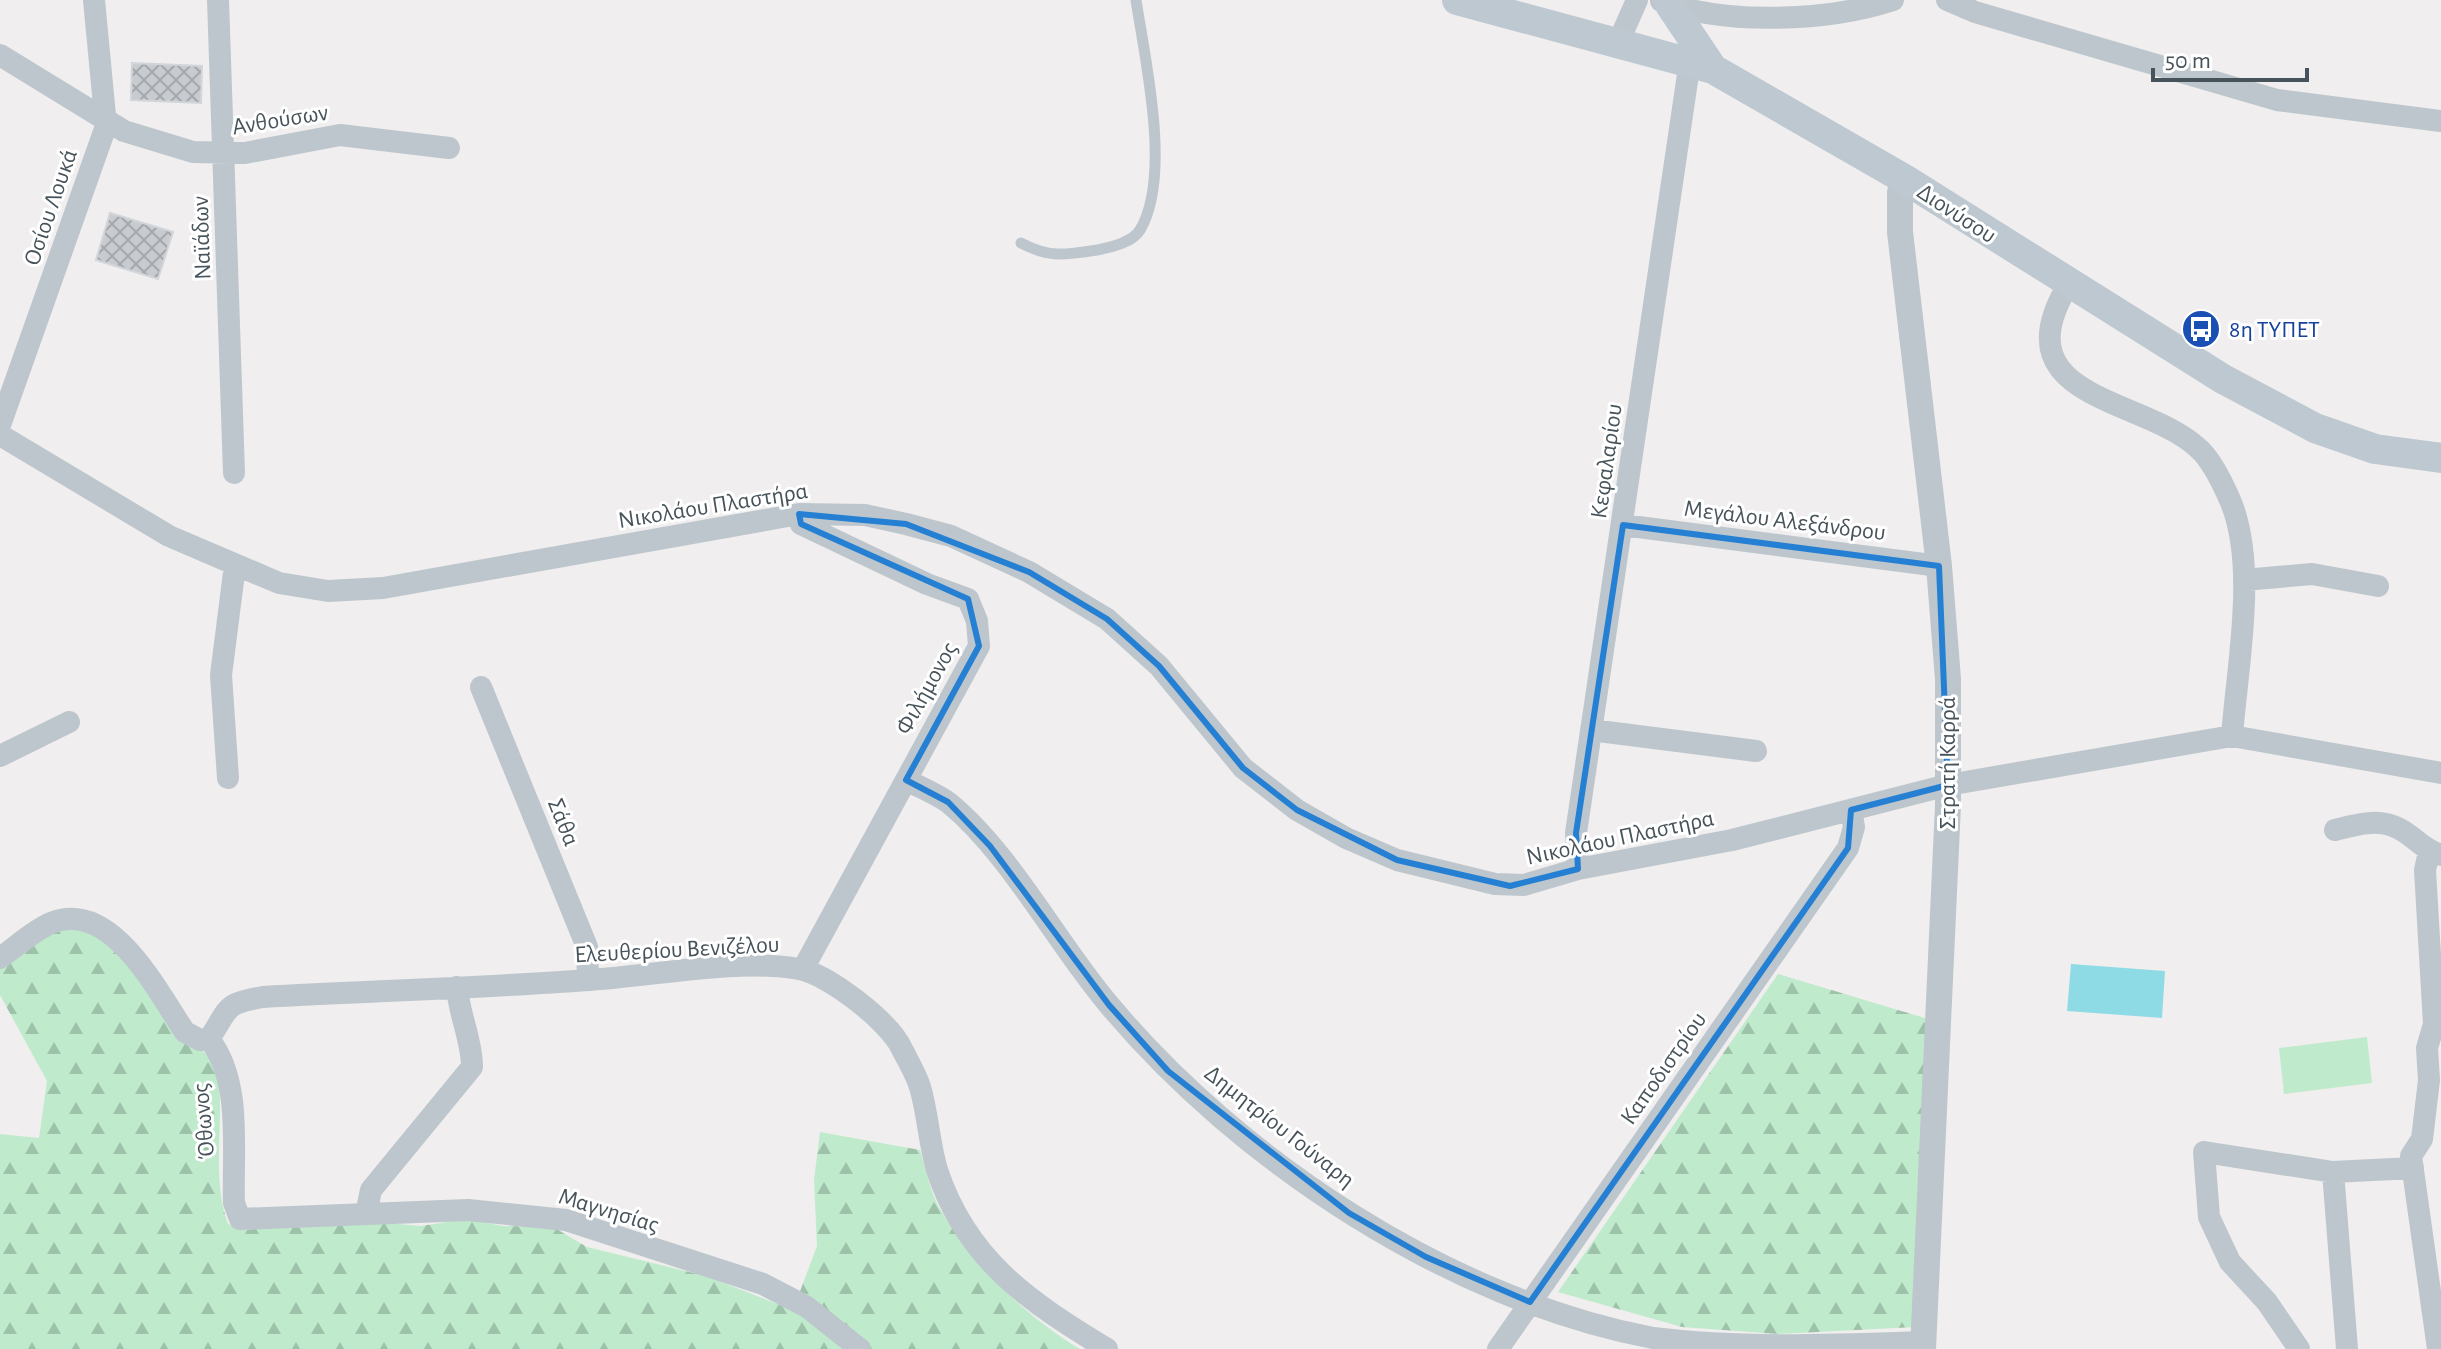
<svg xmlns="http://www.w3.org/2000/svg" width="2441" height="1349" viewBox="0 0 2441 1349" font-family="'Alegreya Sans',sans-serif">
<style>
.grass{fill:#bfebcc}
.forest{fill:url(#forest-firs)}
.water{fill:#8fdbe5}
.building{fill:url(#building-cross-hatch);stroke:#d2d5d9;stroke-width:2}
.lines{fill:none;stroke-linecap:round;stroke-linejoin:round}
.service{stroke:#bdc6cc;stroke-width:11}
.minor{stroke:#bdc6cc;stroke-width:22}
.tertiary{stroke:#bdc6cc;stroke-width:26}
.secondary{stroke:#bdc8d1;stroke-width:30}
.marked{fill:none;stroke:#2580d3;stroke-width:6;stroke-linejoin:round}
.labels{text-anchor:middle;stroke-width:6;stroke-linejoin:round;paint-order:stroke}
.street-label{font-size:24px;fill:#47535a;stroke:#fff}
.transit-label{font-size:24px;fill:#164399;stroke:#fff;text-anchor:start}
</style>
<defs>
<pattern id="forest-firs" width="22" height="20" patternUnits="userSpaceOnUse" patternTransform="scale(2)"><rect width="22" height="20" fill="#bfebcc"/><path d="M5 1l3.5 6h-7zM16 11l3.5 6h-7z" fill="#9dc1a9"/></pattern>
<pattern id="building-cross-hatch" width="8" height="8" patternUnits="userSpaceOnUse" patternTransform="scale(2)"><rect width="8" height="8" fill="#c8ccd0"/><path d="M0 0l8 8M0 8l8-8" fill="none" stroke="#a4a8ac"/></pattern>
</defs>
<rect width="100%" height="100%" fill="#f0eeee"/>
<path class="grass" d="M2367,1037L2372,1083L2284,1094L2279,1048Z"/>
<path class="forest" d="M72,927L102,936L217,1067C226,1118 210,1175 228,1224L244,1230L352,1220L421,1226L467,1219L503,1226L553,1227L587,1247L706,1276L793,1310L817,1246L814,1180L820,1132L920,1150C926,1169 930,1192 940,1209C973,1265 1024,1315 1080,1349H0V1134L39,1138L47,1081L0,995V962L38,938Z
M1778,974L1928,1019L1916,1327L1778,1334L1682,1327L1558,1292Z"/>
<path class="water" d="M2071,964L2165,971L2162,1018L2067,1011Z"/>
<path class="building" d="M132,63L202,66L201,103L131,100Z
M110,213L173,232L158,279L96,260Z"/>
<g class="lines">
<path class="service" d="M1021,243C1049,258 1065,255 1097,250C1110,247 1132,243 1140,230C1172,176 1145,60 1136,0"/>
<path class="minor" d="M218,0L234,473
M1947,0L1975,12L2277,100L2441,121
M1661,1C1726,26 1829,21 1893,0
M1618,43L1637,0
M0,55L124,131L193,152L245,153L340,135L449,148
M2068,285C1999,400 2143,397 2198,448C2211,459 2223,484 2230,500C2258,565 2237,667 2232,736
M0,425L106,126L94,0
M0,435L169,536L279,583L328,591L383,588L799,514L865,515L906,524L951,536L1029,572L1107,619L1159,666L1243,768L1297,810L1346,838L1397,860L1495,884L1524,885L1578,869L1732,840L1948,785L2232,736L2441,773
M799,514L801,524L927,584L968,599L977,621L979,646L803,969
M1623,525L1939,566
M2244,580L2312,574L2378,586
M481,687L587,947L588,980
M1591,730L1756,751
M0,756L69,722
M228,778L221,675L235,565
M906,780C920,787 937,794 949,803C1011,854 1057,944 1110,1006C1241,1162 1451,1300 1653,1338C1741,1349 1834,1345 1924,1342
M2335,830C2362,823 2385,816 2409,835C2420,843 2427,851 2441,855
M2429,852L2425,870L2434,1024L2427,1048L2429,1080L2422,1139L2411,1156L2438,1349
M1578,869L1576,833L1690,61
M0,958C16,947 34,930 51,923C112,898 158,993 185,1032L200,1040L209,1039
M209,1039C230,1008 222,1004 263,997C371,991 480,988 589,980C653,976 737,958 799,969C828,974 890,1022 902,1049C908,1061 916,1074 920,1087C928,1114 929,1143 937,1170C967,1261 1030,1302 1107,1349
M209,1039C243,1082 232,1152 234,1203L240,1219L468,1210L566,1220L763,1284L807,1307L860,1349
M2333,1172L2347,1349
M366,1214L371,1190L472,1067C472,1040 459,1015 457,987
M1498,1349L1848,848L1854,827L1851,810
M2299,1349L2267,1302L2230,1262L2209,1217L2204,1152L2333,1172L2413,1168"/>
<path class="tertiary" d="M1906,180L1900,192V232L1939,566L1948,679V805L1923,1349"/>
<path class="secondary" d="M1457,0L1713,69L1906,180L2223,379L2315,428L2375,449L2441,458
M1670,5L1713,69"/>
</g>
<path class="marked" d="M799,514L906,524L1029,572L1107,619L1159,666L1243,768L1297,810L1397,860L1510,886L1578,869L1576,833L1623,525L1939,566L1948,785L1851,810L1848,848L1530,1302L1426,1257L1349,1213L1168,1071L1109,1005L990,846L948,802L906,780L979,646L968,599L801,524Z"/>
<defs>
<g id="bus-disc" transform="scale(2)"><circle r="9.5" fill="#1a4fb4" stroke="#fff"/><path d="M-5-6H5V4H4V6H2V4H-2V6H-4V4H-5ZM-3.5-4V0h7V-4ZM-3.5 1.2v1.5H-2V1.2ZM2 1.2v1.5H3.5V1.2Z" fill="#fff"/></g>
</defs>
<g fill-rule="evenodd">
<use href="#bus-disc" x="2201" y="329"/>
</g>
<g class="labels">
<g class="street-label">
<text transform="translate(280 119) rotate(-9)" y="8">Ανθούσων</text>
<text transform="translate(50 207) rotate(-71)" y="8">Οσίου Λουκά</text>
<text transform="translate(1957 213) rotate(33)" y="8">Διονύσου</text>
<text transform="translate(201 238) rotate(-92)" y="8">Ναϊάδων</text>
<text transform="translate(1606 461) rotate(-82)" y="8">Κεφαλαρίου</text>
<text transform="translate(713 505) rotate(-9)" y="8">Νικολάου Πλαστήρα</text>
<text transform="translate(1785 520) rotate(7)" y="8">Μεγάλου Αλεξάνδρου</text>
<text transform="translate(926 688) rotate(-61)" y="8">Φιλήμονος</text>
<text transform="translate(1947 763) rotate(-90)" y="8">Στρατή Καρρά</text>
<text transform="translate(564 822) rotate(68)" y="8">Σάθα</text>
<text transform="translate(1620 837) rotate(-12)" y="8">Νικολάου Πλαστήρα</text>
<text transform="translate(677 949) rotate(-3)" y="8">Ελευθερίου Βενιζέλου</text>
<text transform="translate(1663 1068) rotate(-55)" y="8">Καποδιστρίου</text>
<text transform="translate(203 1121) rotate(-95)" y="8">Όθωνος</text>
<text transform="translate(1280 1126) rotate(38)" y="8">Δημητρίου Γούναρη</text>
<text transform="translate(609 1210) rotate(17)" y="8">Μαγνησίας</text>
</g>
<g class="transit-label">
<text x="2229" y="337">8η ΤΥΠΕΤ</text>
</g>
</g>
<path d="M2153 68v12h154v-12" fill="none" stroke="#47535a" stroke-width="4"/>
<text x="2165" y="68" font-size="24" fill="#47535a" stroke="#ffffff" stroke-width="6" paint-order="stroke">50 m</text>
</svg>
